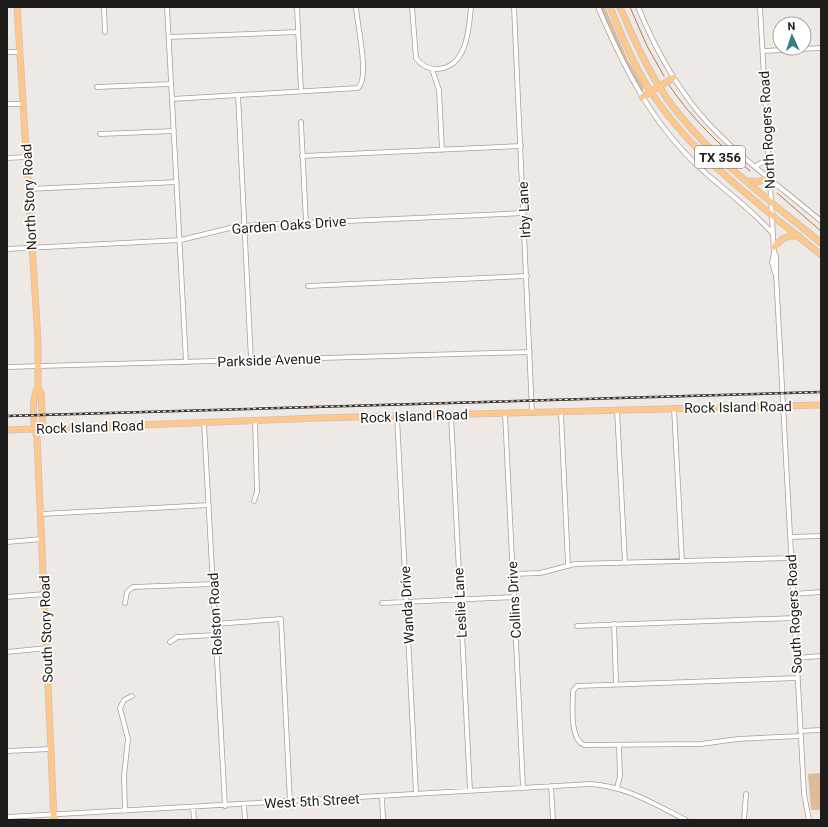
<svg xmlns="http://www.w3.org/2000/svg" width="828" height="827" viewBox="0 0 828 827" font-family="Roboto,sans-serif">
<style>
.green{fill:#debb9b}
.lines{fill:none;stroke-linecap:round;stroke-linejoin:round}
.stream{stroke:#b47e4c;stroke-width:1}
.minor-casing{stroke:#a6a09c;stroke-width:5.5}
.major-casing{stroke:#c5c4c4;stroke-width:7}
.minor{stroke:#fff;stroke-width:4}
.major{stroke:#ffc789;stroke-width:5.5}
.rail-casing{stroke:#373432;stroke-width:2.5}
.rail{stroke:#fff;stroke-width:1;stroke-dasharray:3;stroke-linecap:butt}
.labels{text-anchor:middle;stroke-width:3.5;stroke-linejoin:round;paint-order:stroke}
.shield{fill:#fff;stroke:#62615f;stroke-width:1}
.shield-label{font-size:13px;font-weight:bold;fill:#1f1d1b}
.street-label{font-size:14px;fill:#1f1d1b;stroke:#fff}
</style>
<rect width="100%" height="100%" fill="#eee9e4"/>
<path class="green" d="M600,7H605L628,60L644,88L642,92H640L616,45Z
M821,773V810H811L808,774Z"/>
<g class="lines">
<path class="stream" d="M630,7L647,46L664,76
M669,85C691,118 720,145 750,171
M777,193L821,231"/>
<g class="minor-casing">
<path id="minor" d="M104,7L105,32
M167,7L186,362
M297,7L301,91
M412,7L416,58C421,65 428,69 437,69C467,68 469,29 471,7
M514,7L532,413
M598,7C623,66 651,122 698,166C722,189 751,208 773,234
M638,7C654,46 673,82 700,114C734,154 781,187 821,221
M760,7L774,253L772,263L775,273
M169,37L298,32
M763,51L821,48
M7,52H20
M432,69L439,90L442,150
M97,87L171,84
M238,95L251,360
M172,99L358,88C370,78 357,24 356,7
M7,104H23
M301,122L306,223
M100,134L174,131
M302,156L521,146
M7,158L27,157
M756,166L769,158
M29,189L177,182
M7,249L181,240L238,226L524,213
M774,253L776,255V274L804,794L809,820
M308,286L527,276
M7,367L530,352
M674,408L682,561
M617,410L625,563
M561,412L568,565
M505,414L523,787
M451,415L470,790
M397,417L416,793
M204,423L225,806
M254,501L257,492L255,421
M41,514L209,505
M790,537L821,536
M7,542L42,539
M513,574L540,573L575,564L791,558
M793,594L821,592
M7,597L45,594
M125,603L127,592L133,587L213,584
M382,603L514,597
M215,624L281,619L290,802
M614,624L616,683
M577,626L794,618
M170,642L177,637L216,635
M7,652L47,648
M796,658L821,656
M797,678L577,686L573,691C573,705 569,738 584,745L701,744L738,739L801,736
M800,731L821,730
M7,751L51,749
M551,786L553,820
M617,788L620,776L619,745
M382,797L383,820
M244,805L245,820
M193,807L194,820
M125,811L124,776L128,739L120,708L124,700L132,696
M7,817L590,784C626,786 654,804 686,820
M744,820L746,794"/>
</g>
<g class="major-casing">
<path id="major" d="M17,7L38,340V387L41,393L43,428
M610,7C621,33 631,60 646,84C689,154 758,203 821,255
M620,7C633,37 646,67 664,94C704,153 767,198 821,243
M642,97L673,78
M749,181L758,182L769,177
M774,247C782,238 787,235 799,236
M38,387C31,400 33,423 37,438L54,820
M7,430L319,418L821,405"/>
</g>
<use href="#minor" class="minor"/>
<use href="#major" class="major"/>
<g class="rail-casing">
<path id="rail" d="M7,416L821,392"/>
</g>
<use href="#rail" class="rail"/>
</g>
<g class="labels">
<rect class="shield" x="695" y="146" width="50" height="22" rx="3"/>
<g class="shield-label">
<text x="720" y="162">TX 356</text>
</g>
<g class="street-label">
<text transform="translate(767 130) rotate(-93)" y="5">North Rogers Road</text>
<text transform="translate(29 197) rotate(-93)" y="5">North Story Road</text>
<text transform="translate(524 210) rotate(-93)" y="5">Irby Lane</text>
<text transform="translate(289 225) rotate(-4)" y="5">Garden Oaks Drive</text>
<text transform="translate(269 360) rotate(-2)" y="5">Parkside Avenue</text>
<text transform="translate(738 407) rotate(-1)" y="5">Rock Island Road</text>
<text transform="translate(414 416) rotate(-2)" y="5">Rock Island Road</text>
<text transform="translate(90 427) rotate(-2)" y="5">Rock Island Road</text>
<text transform="translate(514 600) rotate(-93)" y="5">Collins Drive</text>
<text transform="translate(460 603) rotate(-93)" y="5">Leslie Lane</text>
<text transform="translate(407 605) rotate(-93)" y="5">Wanda Drive</text>
<text transform="translate(215 614) rotate(-93)" y="5">Rolston Road</text>
<text transform="translate(794 614) rotate(-93)" y="5">South Rogers Road</text>
<text transform="translate(46 629) rotate(-92)" y="5">South Story Road</text>
<text transform="translate(312 801) rotate(-3)" y="5">West 5th Street</text>
</g>
</g>
<rect width="828" height="827" fill="none" stroke="#1f1d1b" stroke-width="16"/>
<g transform="translate(792 36) rotate(357)"><circle r="19" fill="#ffffff" stroke="#a5a5a4"/>
<path d="M0-3L7 15L0 10L-7 15Z" fill="#357c86"/>
<text y="-6" font-size="11" font-weight="bold" text-anchor="middle" fill="#1f1d1b">N</text>
</g>
</svg>
